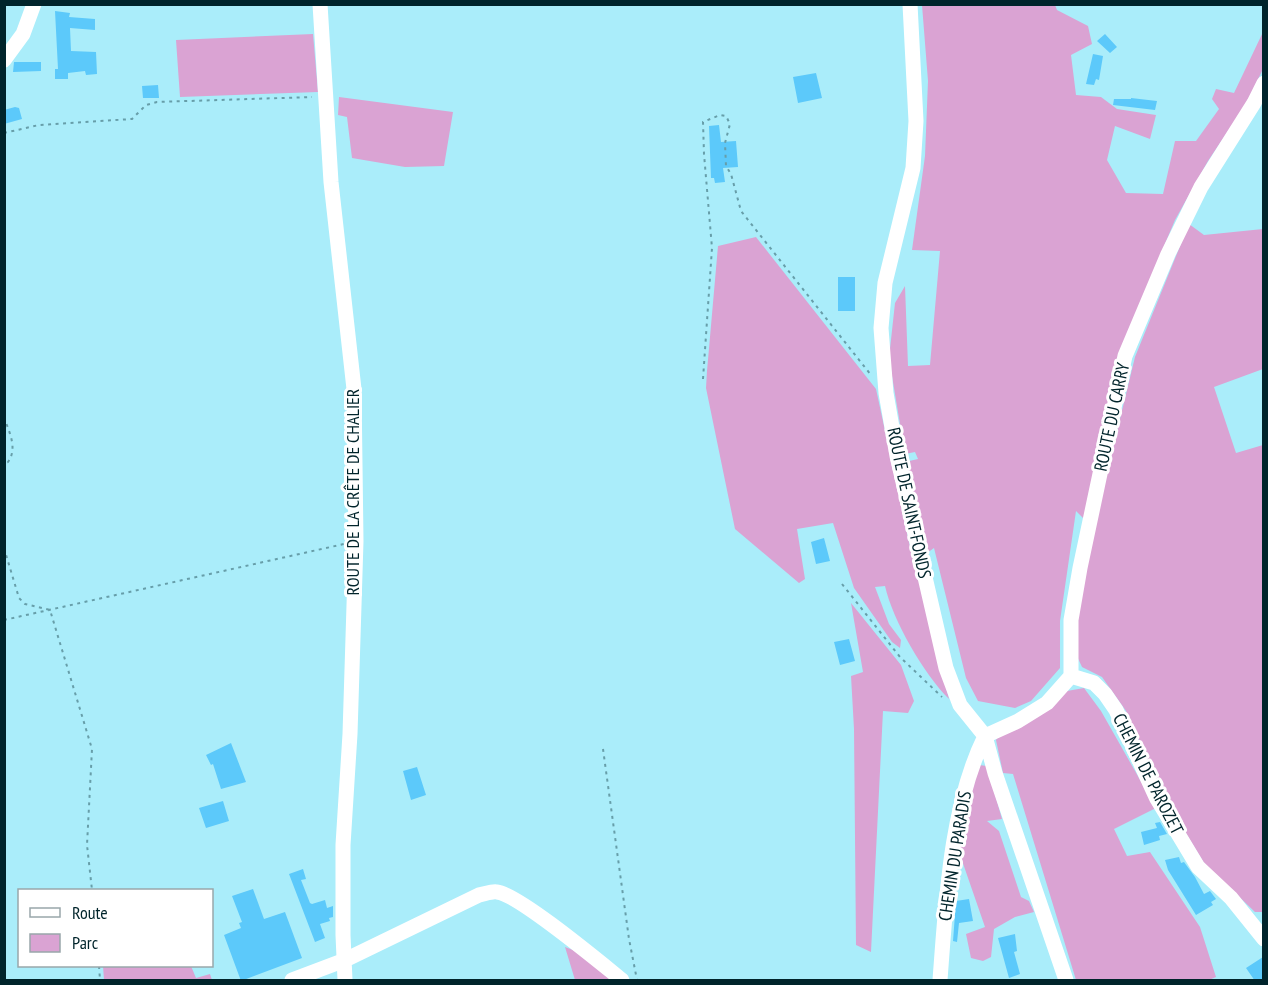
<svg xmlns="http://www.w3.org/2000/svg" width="1268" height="985" viewBox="0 0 1268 985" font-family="'PT Sans Narrow',sans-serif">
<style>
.green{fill:#daa3d3}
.building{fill:#5cc9fa}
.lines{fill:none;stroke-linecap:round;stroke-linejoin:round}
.path{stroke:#679ea9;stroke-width:2;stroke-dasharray:3 4.5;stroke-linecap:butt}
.minor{stroke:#fff;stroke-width:15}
.labels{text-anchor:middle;stroke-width:6;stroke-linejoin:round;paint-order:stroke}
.street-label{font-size:18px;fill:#00242b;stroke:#fff}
</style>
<rect width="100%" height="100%" fill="#aaedfa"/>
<path class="green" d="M922,5H1055L1057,10L1088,26L1092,44L1071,55L1076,95L1101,97L1117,109L1156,115L1150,139L1115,126L1107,160L1126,193L1163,194L1175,141H1196L1219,109L1212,99L1216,89L1234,93L1263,32V69L1246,104L1208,161L1175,220L1121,349L1084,519L1076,511L1060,621V668L1031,701L1015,708L978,701L966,678L934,548L927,553L905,462L918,459L915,452L905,454L889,358L895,303L905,286L908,366L930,365L940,251L912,250L925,156L928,81Z
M313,34L318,92L180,97L176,40Z
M339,97L453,112L444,166L405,167L352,158L347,117L338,115Z
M1189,224L1204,235L1263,229V369L1214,387L1236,453L1263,445V912H1255L1204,863L1164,797L1126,711L1102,677L1082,667L1075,652L1077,610L1108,468L1135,357Z
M756,237L876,389L909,542L949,699C924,674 893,621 885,586L875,587L889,624L901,640L900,648L892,642L854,588L833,523L797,529L805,579L799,583L735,529L706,388L707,371L718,246Z
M851,603L901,665L914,701L908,713L883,711L871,952L856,945L854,729L851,676L863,672Z
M1084,688L1101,711L1156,808L1114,829L1127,856L1150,852L1200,927L1216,977L1209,980H1076L1013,774L1003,773L996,740L1001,733L1067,691Z
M979,765L987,766L1002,819L987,821L999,831L1021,897L1029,901L1034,912L1015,917L994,929L991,957L983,961L971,958L966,934L985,927L958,849L972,771Z
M565,947L581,953L616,980H575Z
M103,966H191L196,978L210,974L212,980H104Z"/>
<path class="building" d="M55,11L70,13L69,17L95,19V30L70,28L71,51L96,52L97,74L86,75L85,71L68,73V79H55V69H58Z
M1105,34L1117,47L1110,53L1097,41Z
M1093,54L1103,56L1099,80L1096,79L1094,85L1086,84Z
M14,62H41V71L13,72Z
M816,73L822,98L798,103L793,77Z
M158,85L159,98H143L142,86Z
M1131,98L1157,101L1155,110L1113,105L1114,99H1131Z
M15,107L19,108L22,119L4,124V110Z
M719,125L721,142L736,141L738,167L723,168L725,182L715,183L714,178H711L709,126Z
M838,277H855V311H838Z
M824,538L830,561L816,564L811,542Z
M849,639L855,661L840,665L834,642Z
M231,743L246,782L221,789L213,764L211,765L206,755Z
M417,767L426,795L411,800L403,771Z
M223,801L229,821L206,828L199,808Z
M1160,822L1167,834L1159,836L1160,840L1144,845L1141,832L1157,828L1155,823Z
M1179,857L1181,863L1184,862L1195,877L1204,894L1210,891L1216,899L1211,902L1213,905L1196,915L1168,870L1165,860Z
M303,869L306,879L301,880L310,903L312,904L325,900L327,908L333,906V917L329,918L330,921L320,924L325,938L315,942L289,874Z
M253,889L264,919L285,912L302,958L241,981L224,935L241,928L239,923L242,922L232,896Z
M969,899L973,921L959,923L957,942L953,941L956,901Z
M1015,934L1017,951L1014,952L1020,974L1009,978L998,938Z
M1263,957V981H1255L1246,968Z"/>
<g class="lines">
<path class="path" d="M4,133L39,125L132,119L146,105L157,102L312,97
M703,379L712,248L704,154L703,122L720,115L726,116L730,124L725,143L726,166L731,174L741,211L871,375
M4,417C9,432 18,448 8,462L4,463
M4,548L19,598L25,604L50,610L92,749L87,845L92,890
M842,584L900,657L942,697
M4,620L344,544
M603,749L629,939L637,980
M99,966L100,980"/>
<path class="minor" d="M320,4L331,182L354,389L356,541L350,734L343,845V935L345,980
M910,4L916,121L913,168L885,283L881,328L886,393L897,456L946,668L960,705L985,736L995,773L1066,980
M4,60L23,34L34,4
M1071,676L1094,683L1105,694L1116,710L1157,799L1198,867L1231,898L1264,939
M292,980L345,960L479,895C485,894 492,891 497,892C518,894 602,964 622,980
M940,980C946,902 950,807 985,736L1018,721L1047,703L1071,676V620L1080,568L1125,356L1168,254L1201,187L1254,103L1264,83"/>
</g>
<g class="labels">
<g class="street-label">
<text transform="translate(1112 417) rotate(-78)" y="6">ROUTE DU CARRY</text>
<text transform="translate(353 492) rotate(-90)" y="6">ROUTE DE LA CRÊTE DE CHALIER</text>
<text transform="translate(909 503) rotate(78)" y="6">ROUTE DE SAINT-FONDS</text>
<text transform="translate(1148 774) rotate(63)" y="6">CHEMIN DE PAROZET</text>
<text transform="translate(955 856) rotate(-81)" y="6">CHEMIN DU PARADIS</text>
</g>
</g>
<rect width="1268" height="985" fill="none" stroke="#00242b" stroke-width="12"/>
<rect x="18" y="889" width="195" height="78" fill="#ffffff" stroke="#99a7aa" stroke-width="1.5"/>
<rect x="30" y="908" width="30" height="9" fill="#ffffff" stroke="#99a7aa" stroke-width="1.5"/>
<text x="72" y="919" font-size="18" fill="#00242b">Route</text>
<rect x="30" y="934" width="30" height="18" fill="#daa3d3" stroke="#99a7aa" stroke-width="1.5"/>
<text x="72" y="949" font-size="18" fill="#00242b">Parc</text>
</svg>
